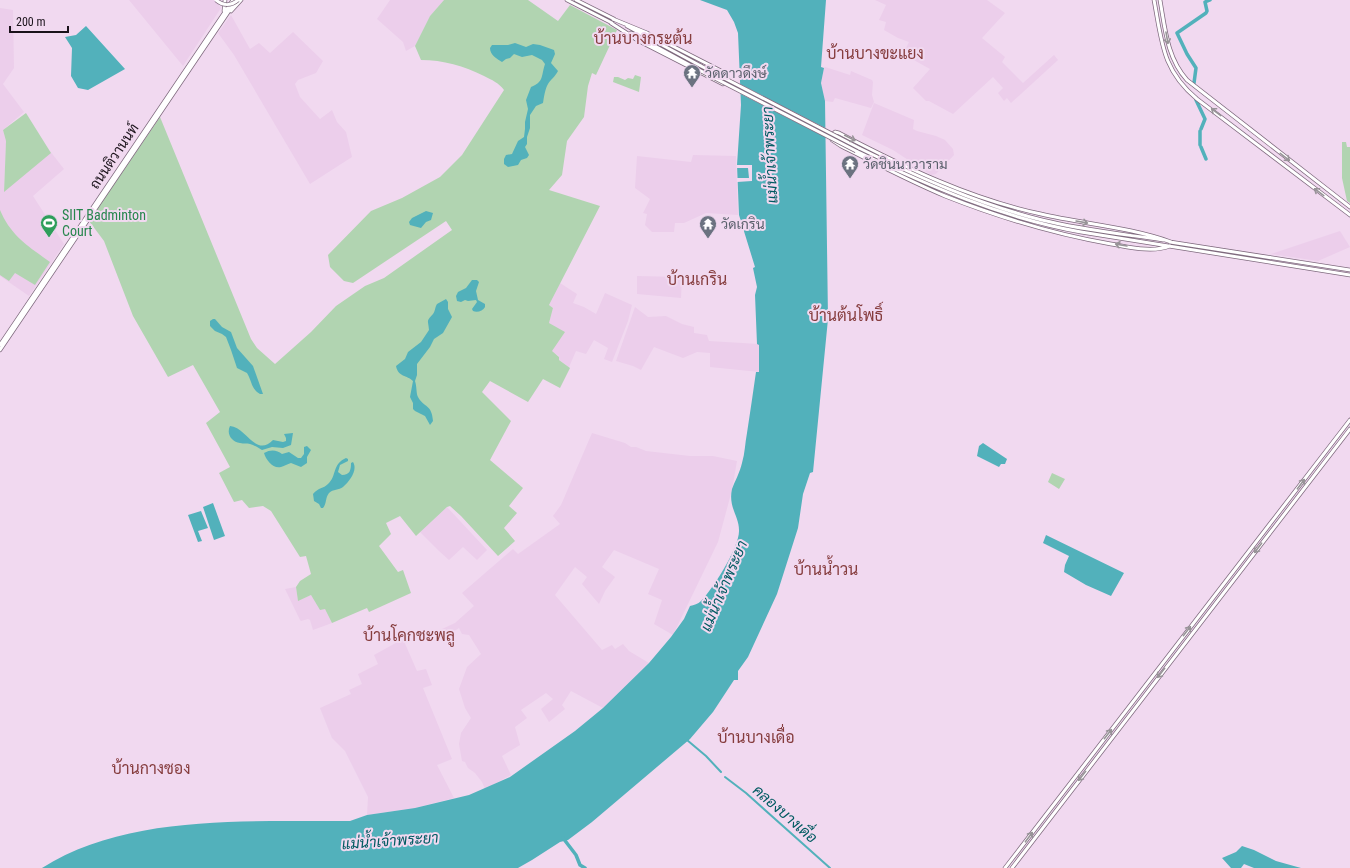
<svg xmlns="http://www.w3.org/2000/svg" width="1350" height="868" viewBox="0 0 1350 868" font-family="'Roboto Condensed',Sarabun,sans-serif">
<style>
.built{fill:#ecceeb}
.green{fill:#b1d4b1}
.water{fill:#52b1bb}
.pier{fill:#f1d9f0}
.lines{fill:none;stroke-linecap:round;stroke-linejoin:round}
.canal{stroke:#52b1bb;stroke-width:2}
.river{stroke:#52b1bb;stroke-width:3.5}
.major-casing{stroke:#7f6a7e;stroke-width:4.5}
.major{stroke:#fff;stroke-width:3}
.major-bridge-casing{stroke:#7f6a7e;stroke-width:4.5;stroke-linecap:butt}
.major-bridge{stroke:#fff;stroke-width:3}
.oneway{stroke:#989498}
.labels{text-anchor:middle;stroke-width:4;stroke-linejoin:round;paint-order:stroke}
.worship-label{font-size:14px;fill:#5b616d;stroke:#f1d9f0;text-anchor:start}
.street-label{font-size:14px;fill:#1a121a;stroke:#f1d9f0}
.leisure-label{font-size:14px;fill:#27864d;stroke:#f1d9f0;text-anchor:start}
.water-label{font-size:15px;font-style:italic;fill:#015a61;stroke:#f1d9f0}
.quarter-label{font-size:16px;fill:#863d3e;stroke:#f1d9f0}
</style>
<rect width="100%" height="100%" fill="#f1d9f0"/>
<path class="built" d="M129,0H215L221,8L183,66Z
M390,0H444L430,16L415,46L406,51L403,42L377,19Z
M875,0H987L1005,13L982,38L1005,57L1002,62L1023,83L1054,55L1058,60L1011,103L1007,98L1004,101L998,93L1003,88L993,77L953,114L929,101H926L913,88L930,69L910,58L905,50L909,42L898,38L884,30L886,22L879,20L886,5Z
M0,8L13,10L14,68L3,84L24,112L3,130L6,141L4,191L50,151L64,169L33,196L64,244L29,296L0,276Z
M231,15L250,49L259,43L270,53L293,32L323,61L316,73L298,80L295,84L300,97L320,119L332,110L337,122L346,132L352,157L310,184L234,55L218,33Z
M678,33L685,34L686,44H678Z
M825,67L850,75L851,71L872,80L873,82L872,95L874,102L871,108L835,98L833,102L825,101L821,83L824,68Z
M874,103L914,120L913,129L917,131L936,136L945,140L953,149L954,155L936,174L931,175L893,150L862,135Z
M693,155L736,156L738,215L706,213L684,223H675L674,232H652L645,225L647,214L643,213L650,199L635,188L637,156L691,162Z
M1340,231L1350,247L1318,261L1271,254Z
M637,276L682,277L681,298L637,294Z
M560,283L577,294L573,303L584,307L596,314L605,293L632,305L628,321L612,362L604,359L608,348L594,340L586,354L576,351L569,367L558,359L559,356L551,351L549,323L553,308L549,305Z
M635,307L648,317L666,316L682,324L694,327V333L707,335L709,341L759,344V372L710,367V353L697,352L683,358L654,347L641,370L633,366L616,361Z
M592,433L625,443L631,447H636L646,451L690,456H713L737,461L732,490L718,542L673,635L654,624L662,600L648,594L659,569L614,550L602,567L615,577L605,591L599,604L582,584L587,577L575,567L555,595L602,650L612,645L615,649L623,644L629,651L649,663L603,708L571,691L562,705L565,709L549,722L541,709L553,699L546,693L521,710L527,718L515,727L520,745L502,756L511,775L485,789L482,782L475,773L468,768L465,762L462,761L459,744L461,733L471,718L465,708L459,689L467,667L481,654L469,635L462,634L459,628L442,639L434,641L429,635L455,623L474,606L462,593L513,549L518,554L560,524L553,516L561,505Z
M447,507L487,550L477,560L463,547L449,560L439,551L420,532Z
M296,587L298,600L311,595L320,609H325L332,623L313,630L310,620L308,619L301,621L300,620L285,589Z
M403,639L417,671L426,669L432,685L423,688L452,759L437,765L454,798L415,808L367,815L368,797L345,751L332,738L320,708L351,694L349,690L362,684L358,674L378,664L374,655Z"/>
<path class="green" d="M444,0H528L558,21L570,5L617,30L596,75L592,73L588,86L584,117L567,141L562,175L549,190L600,206L549,305L553,308L549,323L565,332L552,351L559,357V360L570,368L560,388L543,379L528,402L490,381L482,392L511,421L490,460L523,488L509,506L517,513L504,528L515,541L498,556L461,516L450,506L447,507L416,536L400,516L386,523L391,534L379,546L398,572L403,570L411,593L369,612L367,608L332,623L325,609L320,610L311,595L298,601L296,587L300,581L311,574L306,556L300,557L271,511L263,506L249,508L242,500L234,502L219,473L230,467L206,423L220,412L193,365L168,377L133,316L104,241L89,221L160,117L251,339L257,348L275,364L311,332L336,306L365,286L384,278L452,230L446,221L353,283L344,281L330,267L328,255L371,211L402,198L440,177L462,155L504,90C499,83 492,80 484,76C464,66 443,60 421,60L415,46L430,16Z
M635,75L641,77L639,92L613,82L614,77H618L625,80L628,78L633,79Z
M26,113L51,153L4,192L6,141L3,130Z
M1342,142H1346L1347,147H1350V203L1347,201L1342,178Z
M0,210C11,236 28,246 50,262L35,285L15,273L9,281L0,275Z
M1052,473L1065,479L1059,489L1048,482Z"/>
<path class="water" d="M700,0H826L821,67L824,68L821,83L825,101L828,319L813,472L810,473L803,494L798,528L777,594L748,657L738,671V680H734L713,712L690,739L592,822L568,840L560,842L532,860L518,868H42C128,813 252,822 350,821L367,815L415,808L469,795L510,777L575,731L603,708L649,663L671,637L684,619L690,606C694,605 698,604 701,601C712,590 740,547 739,530C739,516 728,507 732,489C735,481 740,472 742,463C745,453 745,443 747,433C750,413 753,393 756,372H759V345L757,344L755,295L757,287L753,268L755,267L739,215L737,165L741,105L738,33L734,22L727,10Z
M86,26L125,69L88,90L78,88L71,76L72,48L65,37L76,35Z
M515,43L526,47L533,44L540,45L554,50L555,54L551,63L558,71C555,77 551,79 548,84C545,89 544,97 543,103L536,106L530,115V128L527,137V144L525,147L529,155L527,158L521,160L518,165L508,167L504,164V159L506,155L512,154L518,141L524,137L525,129V122L528,109L526,100L531,87C544,82 541,76 545,64L542,60L532,55L522,57L514,54L510,58L506,59L502,62C497,59 490,55 490,48L492,45H508Z
M426,211L433,213L431,220L426,222L421,228L410,225L409,222L412,218Z
M472,280H477L479,282L476,291L478,300L485,304V307C483,311 477,313 473,311L472,309L477,302L476,300L468,301L465,300L461,302L457,301L456,296L458,292L466,288Z
M446,299L448,302V309L452,317L443,333L434,339L430,347L417,364V375L415,381C417,387 416,393 418,397C424,408 432,404 433,421L430,425L425,416L415,411L413,409V403L410,397L413,381C407,375 398,377 396,366L405,359L408,352L421,342L429,330C428,319 426,322 433,314C435,312 435,307 437,304Z
M213,319H215L222,327L231,332L237,348L253,366L263,394H260C251,389 252,381 247,373L237,368L231,350L226,337L222,334L215,331L210,326V321Z
M230,426C246,427 256,458 273,440L283,442L286,441V438L284,434L293,433L291,445L283,448L272,447L262,450C259,448 254,445 250,444C247,443 244,444 240,443C232,442 226,434 230,426Z
M983,443L1007,459L1005,464H1001L999,467L977,456L979,446Z
M307,446L311,450L307,457V463L301,467L291,463C287,464 285,466 281,467C273,469 266,460 264,453C271,449 277,450 282,454L289,452L298,458H301L304,454V447Z
M346,458L348,459V461L340,465L338,472L342,475C350,475 351,470 351,463L353,462C358,470 350,481 343,487C339,490 333,489 329,493C325,498 327,503 323,508H321L319,504L314,501L313,494C319,487 323,489 328,484C337,476 332,464 346,458Z
M213,503L225,536L214,540L203,507Z
M201,511L208,528L198,531L202,541L198,542L188,515Z
M1046,535L1124,573L1111,596L1086,585L1064,572L1065,565L1069,556L1043,543Z
M1242,846L1254,850L1276,861L1301,868H1254L1244,864L1241,868H1231L1222,858L1236,852Z"/>
<path class="pier" d="M738,83L827,129V138L739,93Z
M737,165H752V181L737,182V178H749L748,168H737Z"/>
<g class="lines">
<path class="canal" d="M687,740L706,756L721,772
M725,777L746,793L830,868"/>
<path class="river" d="M1194,83L1196,68L1187,54L1177,33L1206,13L1207,11L1205,2L1210,0
M1196,100L1205,119L1201,129
M1200,131V145
M1201,147L1206,159
M563,838L576,855L580,865L585,868"/>
<g class="major-casing">
<path id="major" d="M567,0L612,23
M576,0L614,19
M1154,0C1162,42 1162,70 1197,99L1350,215
M1160,0C1165,28 1167,58 1187,80L1350,207
M224,11L225,0
M231,11L241,0
M611,23L639,41L721,83L723,84L727,80V74L647,33L613,19
M627,26L701,66
M631,33L699,70
M859,148C918,177 978,204 1042,220C1082,230 1123,234 1163,240
M856,151C929,186 1002,218 1081,232L1350,275
M1170,242L1350,270
M1170,246C1152,253 1129,247 1111,244C1054,234 998,217 945,196C909,181 875,163 841,146L832,140V135L835,132L839,133C904,167 970,199 1041,214C1084,224 1129,227 1171,242
M0,345L233,0
M0,350L235,2
M1005,868L1350,420
M1012,868L1350,429"/>
</g>
<use href="#major" class="major"/>
<g class="major-bridge-casing">
<path id="major-bridge" d="M216,0C223,6 231,6 238,0
M701,66L859,148
M699,70L856,151"/>
</g>
<use href="#major-bridge" class="major-bridge"/>
</g>
<defs><path id="oneway-shaft" d="M-6 0H5M1.5-3L5.5 0L1.5 3" fill="none" stroke-width="1.6" stroke-linecap="round" stroke-linejoin="round"/></defs>
<g class="oneway">
<use href="#oneway-shaft" transform="translate(1167 38) rotate(80)"/>
<use href="#oneway-shaft" transform="translate(1216 112) rotate(-143)"/>
<use href="#oneway-shaft" transform="translate(850 138) rotate(27)"/>
<use href="#oneway-shaft" transform="translate(1285 157) rotate(38)"/>
<use href="#oneway-shaft" transform="translate(1319 192) rotate(-143)"/>
<use href="#oneway-shaft" transform="translate(1082 222) rotate(10)"/>
<use href="#oneway-shaft" transform="translate(1121 245) rotate(-170)"/>
<use href="#oneway-shaft" transform="translate(1301 484) rotate(-53)"/>
<use href="#oneway-shaft" transform="translate(1258 548) rotate(127)"/>
<use href="#oneway-shaft" transform="translate(1187 631) rotate(-52)"/>
<use href="#oneway-shaft" transform="translate(1161 673) rotate(128)"/>
<use href="#oneway-shaft" transform="translate(1108 734) rotate(-52)"/>
<use href="#oneway-shaft" transform="translate(1082 776) rotate(128)"/>
<use href="#oneway-shaft" transform="translate(1029 837) rotate(-53)"/>
</g>
<defs>
<g id="temple-pin" transform="scale(0.9)"><path d="M0 17L-7.5 6A9.5 9.5 0 1 1 7.5 6Z" fill="#6b7280" stroke="#f1d9f0"/><path d="M0-6L5-2H3V0L6.5 2.5H4V6H1.5V3h-3V6H-4V2.5H-6.5L-3 0V-2H-5Z" fill="#fff"/></g>
<g id="stadium-pin" transform="scale(0.9)"><path d="M0 17L-7.5 6A9.5 9.5 0 1 1 7.5 6Z" fill="#2e9e5b" stroke="#f1d9f0"/><path d="M0-5a6.5 5 0 1 0 0 10a6.5 5 0 1 0 0-10ZM-3.5-1.8h7v3.6h-7Z" fill="#fff"/></g>
</defs>
<g fill-rule="evenodd">
<use href="#temple-pin" x="692" y="73"/>
<use href="#temple-pin" x="850" y="164"/>
<use href="#stadium-pin" x="49" y="223"/>
<use href="#temple-pin" x="708" y="224"/>
</g>
<g class="labels">
<g class="worship-label">
<text x="705" y="78">วัดดาวดึงษ์</text>
<text x="863" y="169">วัดชินนาวาราม</text>
<text x="721" y="229">วัดเกริน</text>
</g>
<g class="street-label">
<text transform="translate(114 156) rotate(-56)" y="5">ถนนติวานนท์</text>
</g>
<g class="leisure-label">
<text x="62" y="220">SIIT Badminton<tspan x="62" dy="16">Court</tspan></text>
</g>
<g class="water-label">
<text transform="translate(770 155) rotate(-93)" y="5">แม่น้ำเจ้าพระยา</text>
<text transform="translate(724 586) rotate(-67)" y="5">แม่น้ำเจ้าพระยา</text>
<text transform="translate(785 814) rotate(41)" y="5">คลองบางเดื่อ</text>
<text transform="translate(390 841) rotate(-4)" y="5">แม่น้ำเจ้าพระยา</text>
</g>
<g class="quarter-label">
<text x="643" y="44">บ้านบางกระต้น</text>
<text x="875" y="59">บ้านบางขะแยง</text>
<text x="697" y="285">บ้านเกริน</text>
<text x="846" y="321">บ้านต้นโพธิ์</text>
<text x="826" y="575">บ้านน้ำวน</text>
<text x="409" y="641">บ้านโคกชะพลู</text>
<text x="756" y="743">บ้านบางเดื่อ</text>
<text x="151" y="774">บ้านกางซอง</text>
</g>
</g>
<path d="M10 26v6h58v-6" fill="none" stroke="#1a121a" stroke-width="2"/>
<text x="16" y="26" font-size="12" fill="#1a121a" stroke="#f1d9f0" stroke-width="3" paint-order="stroke">200 m</text>
</svg>
